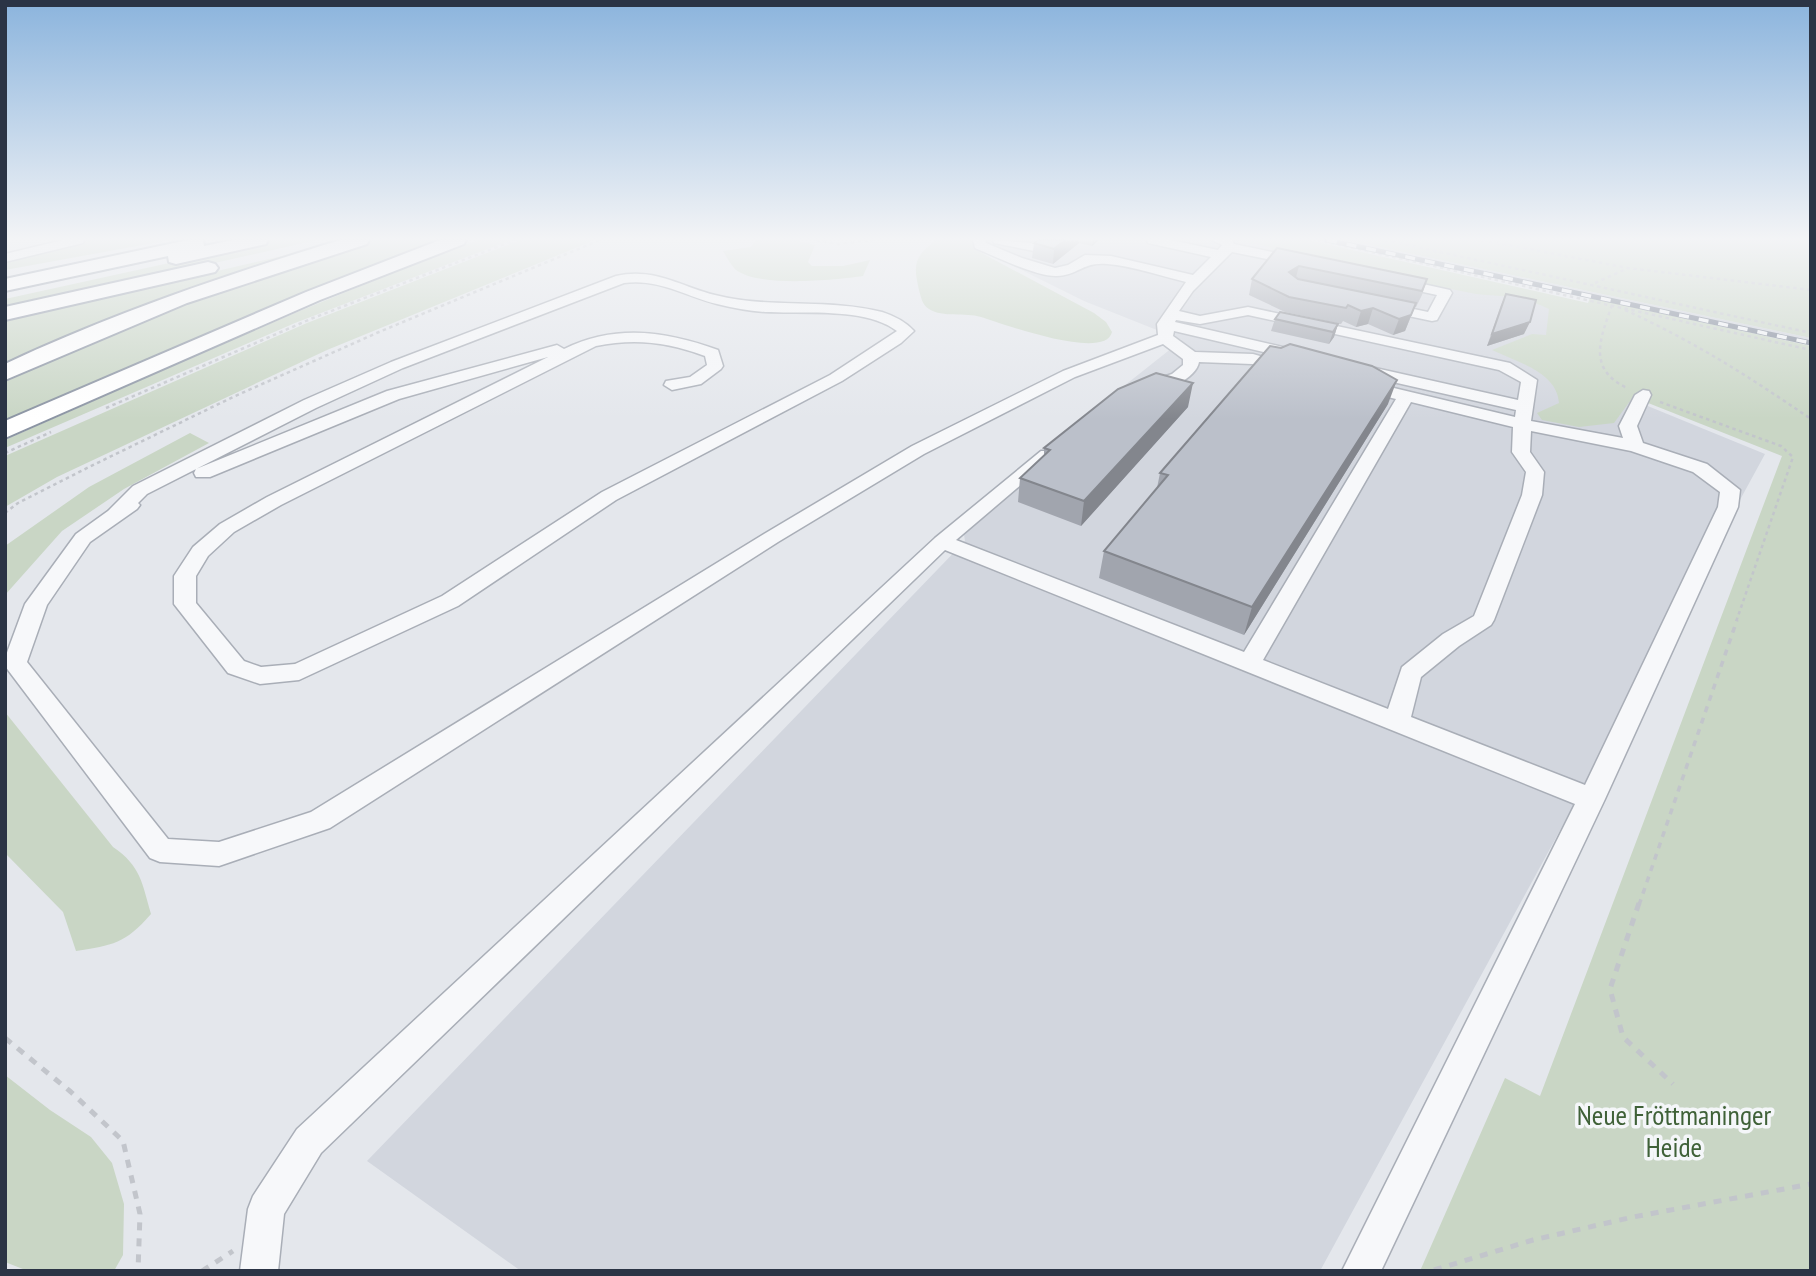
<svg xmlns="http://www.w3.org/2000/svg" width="1816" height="1276" viewBox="0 0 1816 1276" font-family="'PT Sans Narrow',sans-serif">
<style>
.built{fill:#d2d6de}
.green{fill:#c9d6c5}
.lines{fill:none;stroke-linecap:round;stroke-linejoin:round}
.minor-casing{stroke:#a9aeb7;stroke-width:3}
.highway-casing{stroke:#8b94a3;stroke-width:4}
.path-far2{stroke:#c2c5cb;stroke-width:2.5;stroke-dasharray:3.5 3.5;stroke-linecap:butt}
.path-far1{stroke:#c2c5cb;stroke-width:3.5;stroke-dasharray:6 6;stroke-linecap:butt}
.path{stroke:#c2c5cb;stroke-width:5;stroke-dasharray:8 8;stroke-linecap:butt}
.minor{fill:#f7f8fa;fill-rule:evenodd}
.highway{fill:#fff;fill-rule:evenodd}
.rail-casing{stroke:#7d8696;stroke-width:5}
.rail{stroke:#f4f6f9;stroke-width:3.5;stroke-dasharray:10;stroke-linecap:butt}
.wall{fill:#a1a5ae}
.shaded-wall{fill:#83868d}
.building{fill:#bbc0ca;stroke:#83868d;stroke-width:2}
.labels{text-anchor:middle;stroke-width:7;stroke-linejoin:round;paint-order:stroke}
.near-park-label{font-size:28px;fill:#3f6138;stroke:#f4f6f9}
</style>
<rect width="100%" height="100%" fill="#e4e7ec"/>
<path class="built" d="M986,240H1235L1269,247L1277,254L1588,308L1594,384L1765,454L1320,1271H521L367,1161L965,541L961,515L1182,340L1084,301L989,254Z
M1323,240H1346L1811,338V344Z"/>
<path class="green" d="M84,240H170L5,270V260Z
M274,240H317L5,310V299Z
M351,240L348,241L5,370V320Z
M373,240H451L388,263L5,425V379C123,322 247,277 373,240Z
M478,240H511L295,323L5,448V440C162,371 317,300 478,240Z
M520,240H595L327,350L57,477L5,507V456L307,323Z
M756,240H795L815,245L808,262L812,266H843L870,260L863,276C836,280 756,288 735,269C730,264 726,256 723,251L751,247Z
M936,240H974L976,250L1094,313L1106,322L1112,332C1105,362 1001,323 981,317C965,312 943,318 929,309C922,305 921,297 919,290C913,264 914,257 936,240Z
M1235,240H1308L1588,303L1590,298L1811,346V1271H1420L1505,1078L1540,1096L1782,456L1633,397L1614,423L1579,427L1542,420L1537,413L1559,403C1557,372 1517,362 1492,350L1532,334L1546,335L1549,309C1520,295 1507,297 1476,294L1288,257L1277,254L1269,247Z
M1346,240H1811V338Z
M190,433L209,443L124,489L62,531L5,595V546L89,487Z
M5,712L113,847C141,866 142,883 151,914C125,944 113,945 76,951L63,912L5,853Z
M5,1075L50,1110L91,1137L112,1163L124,1204L123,1255L114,1271H28L5,1262Z"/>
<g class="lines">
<g class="minor-casing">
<path id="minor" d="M63,240H84L83,243L5,262V254Z
M973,240H985L986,243L1022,258L1055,268L1068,265L1085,255L1111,256L1193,275L1211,257L1148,243L1147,240H1171L1218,250L1222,245L1212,240H1232L1234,244L1306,259L1308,262L1301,266L1232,252L1193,291L1179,311L1200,316L1248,307L1510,363L1537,380L1531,421L1623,438L1619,426L1635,395L1643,390L1649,391L1651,395L1637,426L1643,443L1707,464L1740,490L1738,507L1605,799L1381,1271H1342L1575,804L945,550L321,1153L284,1214L278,1271H240L248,1209L253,1196L297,1129L935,538L1041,451H1053L1056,455L956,540L1244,652L1396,399L1367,392L1365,388L1367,384L1373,383L1515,417L1516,410L1362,375L1354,370L1362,365L1518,400L1521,382L1499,370L1248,315L1200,324L1176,320L1175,322L1304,352L1306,355L1298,360L1174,331L1173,336L1195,352L1253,354L1281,362L1283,365L1275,370L1252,364L1199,362C1196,380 1158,396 1141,392L1139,388L1141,384L1172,374L1183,365V359L1163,344L1075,377L924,454L778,542L330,828L219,866L160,862L150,858L5,666V658L25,604L76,534L108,511L133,486L304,400L391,362L616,276C653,267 680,286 715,295C770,309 827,298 882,312C894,316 905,321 914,331L901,343L842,381L616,500L458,606L299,680L260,684L228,673L174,604V576L193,547L220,524L267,497L548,357L399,399L210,477H196L194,473L196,469L387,391L557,345L564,349C616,324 665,331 718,350L723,366L721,369L701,384L672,390L664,385L666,381L690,377L707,365L705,356C667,342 635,338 596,346L281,505L234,532L208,556L196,576V603L244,661L261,667L295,664L442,596L602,492L830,375L897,331C866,307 804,314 765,312C749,311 733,308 717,304C685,296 658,278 624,283L403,368L316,408L147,494L138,503L140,505L137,509L90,542L47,605L27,662L168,839L219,842L311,812L764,534L912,446L1063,371L1158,335L1157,324L1186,282C1161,276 1133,266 1107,264C1082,262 1079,275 1057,276C1037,277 994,256 975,248ZM1411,402L1513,427L1512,452L1526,472L1522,495L1474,616L1443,634L1402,667L1388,709L1263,660ZM1531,431L1631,451L1693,472L1720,492L1718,507L1585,785L1411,717L1421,677L1459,646L1491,625L1494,620L1542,495L1544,472L1530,452Z
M993,240L1032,243L1035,240H1049L1034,251L994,243Z
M1396,278L1450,290L1452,293L1437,320L1432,321L1380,310L1378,307L1380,304L1385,303L1428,312L1437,295L1391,285L1389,282Z"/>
</g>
<g class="highway-casing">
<path id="highway" d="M188,240H203L204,246L233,240H268L266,244L176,264L169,262L168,256L5,291V279Z
M340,240H369L367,244L187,303L5,380V364C114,313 226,275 340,240Z
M440,240H466L464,244L320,300L5,438V421L306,292Z
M208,262L215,264L218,268L215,272L5,320V307Z"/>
</g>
<path class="path-far2" d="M816,240L837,244L875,240
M1317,240L1811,350
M1385,240L1811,333
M1482,240L1628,268L1811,290
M1595,283L1626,269
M1612,305C1600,339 1587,369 1627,388
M1625,310C1695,342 1748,376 1811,419
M1660,402L1781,446L1793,457L1736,622
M106,408L313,318L515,240
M5,453L51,432
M5,513L18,503L89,467L233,397L379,332L600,240"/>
<path class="path-far1" d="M1639,905L1737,620"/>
<path class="path" d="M1639,903L1610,989L1623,1037L1673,1084
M5,1038L71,1092L123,1141L140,1214L138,1271
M1434,1270L1533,1240L1633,1217L1811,1184
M202,1271L233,1251"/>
<use href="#minor" class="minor"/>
<use href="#highway" class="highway"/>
<g class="rail-casing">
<path id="rail" d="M1327,240L1811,343"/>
</g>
<use href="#rail" class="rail"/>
</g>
<path class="wall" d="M1038,240H1099L1092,246L1079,243L1053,264L1032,258L1034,243Z
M1277,248L1427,279L1422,295L1416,307H1415L1405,331L1393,335L1368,324L1356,327L1343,321L1341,324L1285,312L1249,295L1252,279Z
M1506,294L1524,334L1487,346L1501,305Z
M1275,319L1338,324L1334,337L1329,344L1271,331Z
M1388,404L1244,635L1099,578L1104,551L1157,488L1160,473Z
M1188,407L1081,526L1018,502L1020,478L1044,456V448Z"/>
<path class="shaded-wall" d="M1065,240H1079V243L1053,264L1054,249Z
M1093,240H1099L1092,246Z
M1299,266L1295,281L1289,272Z
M1416,303L1405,331L1393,335L1399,319Z
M1373,308L1368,324L1356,327L1361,311Z
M1530,322L1524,334L1487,346L1492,334Z
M1338,324L1334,337L1329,344L1333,332Z
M1397,380L1388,404L1244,635L1252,607Z
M1193,383L1188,407L1081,526L1084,501Z"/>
<path class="building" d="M1038,240H1065L1054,249L1034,243Z
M1277,248L1427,279L1422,291L1299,266L1289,272L1298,279L1416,303L1411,315L1399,319L1373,308L1361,311L1348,305L1346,308L1289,297L1252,279Z
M1506,294L1536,300L1530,322L1492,334Z
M1280,312L1338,324L1333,332L1275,319Z
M1290,344L1372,366L1397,380L1252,607L1104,551L1168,475L1160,473L1270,346L1281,348Z
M1156,373L1193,383L1084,501L1020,478L1050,450L1044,448L1118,389Z"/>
<linearGradient id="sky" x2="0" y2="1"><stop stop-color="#8bb4dd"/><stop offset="0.57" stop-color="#f3f4f6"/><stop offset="1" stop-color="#f3f4f6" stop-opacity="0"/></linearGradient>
<rect width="1816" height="419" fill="url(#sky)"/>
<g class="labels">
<g class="near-park-label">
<text x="1674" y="1125">Neue Fröttmaninger<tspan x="1674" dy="32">Heide</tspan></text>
</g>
</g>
<rect width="1816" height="1276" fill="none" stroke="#2b3445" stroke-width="14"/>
</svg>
